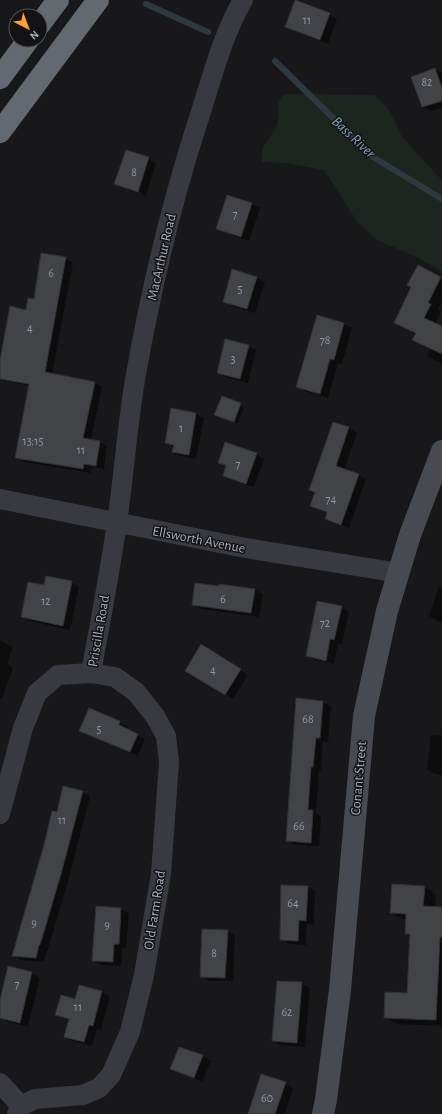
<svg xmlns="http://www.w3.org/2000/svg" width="442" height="1114" viewBox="0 0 442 1114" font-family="'Alegreya Sans',sans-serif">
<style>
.green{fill:#1d261e}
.shadow{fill:#0007}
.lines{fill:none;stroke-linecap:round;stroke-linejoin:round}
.stream{stroke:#2d393f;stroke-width:6}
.building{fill:#424347;stroke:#323236}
.minor{stroke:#393a40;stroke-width:20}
.secondary{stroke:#474a50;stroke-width:22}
.motorway{stroke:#646971;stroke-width:22}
.labels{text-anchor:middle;stroke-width:3;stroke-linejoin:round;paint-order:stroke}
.number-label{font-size:12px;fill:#8f969e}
.street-label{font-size:14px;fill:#a9b1bb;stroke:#131315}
.water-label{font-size:15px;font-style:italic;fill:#7fa3b7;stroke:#131315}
</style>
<rect width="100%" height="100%" fill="#18181a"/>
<path class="green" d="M284,94L374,95L383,103L391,113L402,137L436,174L442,180V271L412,255L377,240L358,223L324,170L286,163L262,162V149L276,128L279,116L278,103Z"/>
<path class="shadow" d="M329,14L337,19L328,44L294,31L286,27Z
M435,70L442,73V108L431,111L423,107L413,77Z
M148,158L156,163L146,196L123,188L142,195L143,193L122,186V188L115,184Z
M228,196L252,204L260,208L249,241L225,233L217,228Z
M65,258L73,263L52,375L94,383L102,387L91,440L100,442L107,446L104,469L92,467L91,473L24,462L17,457L30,386L0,380V356H2L27,311Z
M418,266L442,279V302L438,310L441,311L435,324L442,328V364L427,356L430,349L414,340L417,334L395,322L412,287Z
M233,271L257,278L265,282L255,313L232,306L224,301Z
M318,316L344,324L352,328L342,364L338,363L328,398L305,391L298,387Z
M248,346L256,350L248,383L226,377L218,373Z
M222,397L244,407L238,423L219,417Z
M196,414L204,418L196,459L181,456L173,452L174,447L166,442Z
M333,423L349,428L357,433L344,470L358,475L366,479L349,528L334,523L326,519L328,513L311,506L316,492L310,489Z
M256,454L264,459L254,487L232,480L224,475L227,466L220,462Z
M71,582L79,587L70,630L30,621L22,617L45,586Z
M439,586L442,587V623L429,616Z
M255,590L263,594L259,617L201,609L193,604Z
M341,607L349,612L342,644L338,643L334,664L315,660L307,656Z
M0,640L13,647L7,664L13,668L2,699L0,698Z
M209,650L248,675L233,699L186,670Z
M297,700L323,702L331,706L328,742H323L321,771H319L316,813L321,816L319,846L295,845L287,840Z
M89,710L120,722L128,727L126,730L145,739L138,756L88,735L80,731Z
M442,730V775L435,774L427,770L431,735L441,736Z
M82,792L90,796L69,878L44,962L21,960L13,956L57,813Z
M307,886L315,891L314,925L307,924L306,945L289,944L281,939Z
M424,887L436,894L435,907L442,908V1026L397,1024L385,1017L408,994L411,936L406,933L407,919H403L391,913Z
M121,909L129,913L126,948H122L121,966L101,965L93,960Z
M227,931L235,935L233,981H209L201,976Z
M9,967L32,973L40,978L28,1027L8,1022L0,1017Z
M302,983L310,988L305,1047L281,1045L273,1041Z
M102,992L110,997L101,1030L97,1029L92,1046L73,1041L65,1037L70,1021L56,1015L76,1000Z
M179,1048L203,1056L211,1061L202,1082L172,1068Z
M285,1083L293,1088L285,1114H249Z"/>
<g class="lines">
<path class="stream" d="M146,4L208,32
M275,61L373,157L442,199"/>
</g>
<path class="building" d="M295,0L330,13L320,40L285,27Z
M435,68L442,88V101L422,107L411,77Z
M126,150L149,157L138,192L114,184Z
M227,195L252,203L241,237L216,229Z
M41,253L66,257L45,372L95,382L83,438L100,441L96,466L84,464L83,469L15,458L29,384L0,379V360L10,306L26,310L28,298L34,299Z
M418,265L441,277L428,303L431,304L424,318L442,326V354L412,340L416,333L394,323L411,287L407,285Z
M232,269L257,277L247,309L223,302Z
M317,315L344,323L334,360L330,359L320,394L296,387Z
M225,339L249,345L240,379L217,373Z
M222,396L241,403L234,422L214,415Z
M171,408L196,413L189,455L172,452L174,445L165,443Z
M333,422L349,427L336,466L359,474L341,525L325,519L327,512L310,506L315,492L309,490Z
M225,442L257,453L246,484L223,476L226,465L218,463Z
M46,576L72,581L63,626L21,617L28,582L44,585Z
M195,583L219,586V584L255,589L251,613L192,605Z
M317,601L342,606L334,640L330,639L326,661L306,656Z
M201,644L241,669L225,695L185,671Z
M296,698L323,701L320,738H316L313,767H311L308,810H313L311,843L286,841Z
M89,708L120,721L119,725L138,734L130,752L79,731Z
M63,786L83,791L61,874L40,945H39L36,958L12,956L44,845L52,811L57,812Z
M392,884L425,886L423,906L442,907V937H440L436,1020L384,1018L385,992L407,993L410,934H405L406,914L390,913Z
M281,885L308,886L306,921L299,920L298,941L280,940Z
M96,906L121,908L119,944H114L113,962L92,961Z
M202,929L228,930L225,978L200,977Z
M8,966L32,972L20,1023L0,1018V1000Z
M277,981L302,982L297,1043L272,1041Z
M79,985L102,991L93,1026L89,1025L84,1042L64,1037L69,1019L55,1015L61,995L75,999Z
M179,1047L203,1055L194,1078L170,1069Z
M261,1074L286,1082L275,1114H248Z"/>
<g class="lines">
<path class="minor" d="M0,499L240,547L399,573
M0,814L23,728L37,693L58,675L91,673C100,623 110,572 117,522C124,475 127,427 135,380C150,294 170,208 197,124C211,82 221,38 243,0
M0,1083L21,1106
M17,1114L21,1106L35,1099L83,1095L99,1088L111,1075L130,1032L144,975L161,874L169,762L166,736L155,716L136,692L115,677L91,673"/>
<path class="secondary" d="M323,1114L326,1100L340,990L364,716L387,611L410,535L442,451"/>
<path class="motorway" d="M40,24L58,0
M0,78L28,40
M0,132L98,0"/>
</g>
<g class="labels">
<g class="number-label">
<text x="307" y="24">11</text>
<text x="427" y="86">82</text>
<text x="134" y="176">8</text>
<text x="235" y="218">7</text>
<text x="51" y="277">6</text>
<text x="240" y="293">5</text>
<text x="30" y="332">4</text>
<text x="325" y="344">78</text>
<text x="233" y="363">3</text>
<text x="181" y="432">1</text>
<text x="33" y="445">13;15</text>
<text x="81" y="454">11</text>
<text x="238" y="468">7</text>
<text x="331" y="503">74</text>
<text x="223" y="603">6</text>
<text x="46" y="605">12</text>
<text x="325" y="627">72</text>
<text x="213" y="674">4</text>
<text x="308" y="723">68</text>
<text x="99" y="733">5</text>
<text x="62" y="824">11</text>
<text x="299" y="830">66</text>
<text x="293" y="907">64</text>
<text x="34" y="927">9</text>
<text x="107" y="929">9</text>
<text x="214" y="957">8</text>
<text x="17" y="988">7</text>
<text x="78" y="1011">11</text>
<text x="287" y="1016">62</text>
<text x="267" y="1102">60</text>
</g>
<g class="street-label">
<text transform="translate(161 257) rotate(-77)" y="5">MacArthur Road</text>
<text transform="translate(199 539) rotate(11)" y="5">Ellsworth Avenue</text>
<text transform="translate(98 631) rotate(-80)" y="5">Priscilla Road</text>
<text transform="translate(358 778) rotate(-85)" y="5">Conant Street</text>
<text transform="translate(154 910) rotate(-81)" y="5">Old Farm Road</text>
</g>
<g class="water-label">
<text transform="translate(354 137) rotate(43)" y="5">Bass River</text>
</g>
</g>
<g transform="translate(28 28) rotate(138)"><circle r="19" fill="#131315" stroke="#4f5257"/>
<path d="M0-3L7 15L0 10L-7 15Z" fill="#fda12e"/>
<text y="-6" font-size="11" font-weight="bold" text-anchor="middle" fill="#a9b1bb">N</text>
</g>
</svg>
